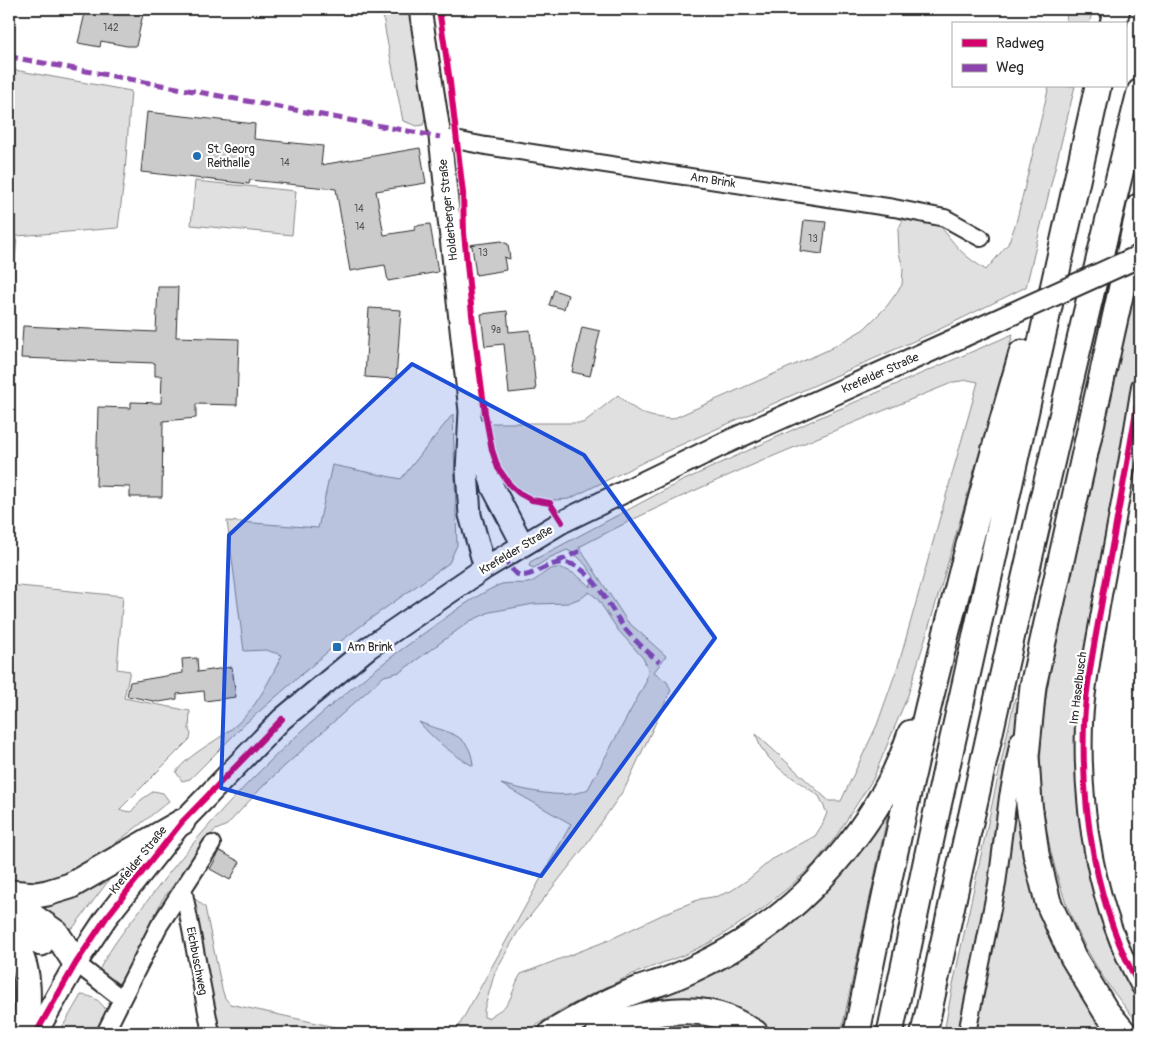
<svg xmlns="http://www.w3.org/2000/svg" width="1149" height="1042" viewBox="0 0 1149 1042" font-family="Pangolin,sans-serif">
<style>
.green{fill:#e0e0e0;stroke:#868686;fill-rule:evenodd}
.building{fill:#cbcbcb;stroke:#2b2b2b}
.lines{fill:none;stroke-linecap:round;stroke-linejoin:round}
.minor-casing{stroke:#2b2b2b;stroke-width:20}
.major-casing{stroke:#2b2b2b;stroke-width:25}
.highway-casing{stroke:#2b2b2b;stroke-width:29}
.minor{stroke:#fff;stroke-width:16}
.major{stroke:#fff;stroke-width:21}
.highway{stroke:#fff;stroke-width:25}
.major-bridge-casing{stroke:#2b2b2b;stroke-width:25;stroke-linecap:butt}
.major-bridge{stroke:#fff;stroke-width:21}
.quiet{stroke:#8e44ad;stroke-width:5;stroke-dasharray:10 5;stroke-linecap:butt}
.cycleway-casing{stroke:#fff;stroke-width:9}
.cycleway{stroke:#d6006c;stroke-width:6}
.marked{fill:#1d4ed8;fill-opacity:0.2;stroke:#1d4ed8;stroke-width:4;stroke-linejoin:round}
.poi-dot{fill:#1f6fb2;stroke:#fff;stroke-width:2}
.labels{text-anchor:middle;stroke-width:4.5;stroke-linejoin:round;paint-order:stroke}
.number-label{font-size:10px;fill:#535353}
.poi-label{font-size:12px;fill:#2b2b2b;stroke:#fff;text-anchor:start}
.street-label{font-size:12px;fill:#2b2b2b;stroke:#fff}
</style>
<rect width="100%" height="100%" fill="#fff"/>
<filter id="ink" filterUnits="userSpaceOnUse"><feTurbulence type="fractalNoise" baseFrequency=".02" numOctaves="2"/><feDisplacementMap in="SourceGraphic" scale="10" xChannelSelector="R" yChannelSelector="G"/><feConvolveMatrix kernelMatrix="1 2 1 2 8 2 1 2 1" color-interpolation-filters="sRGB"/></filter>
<g filter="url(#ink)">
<path class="green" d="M382,9H409L426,116L423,125L417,126L403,121L386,35Z
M1068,9H1093L1089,24H1065Z
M9,69L131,91L125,172L118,228L17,236L9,334Z
M1049,86H1075L1026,287L934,332L658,455L569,499C512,506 497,472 491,423H583L618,395C638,413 645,417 672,419L828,350L864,329L887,306L902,285L903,268L899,253L898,230L904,218C939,211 940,230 961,251C968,258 977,264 986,270L1008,244L1016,223Z
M195,181L296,191L292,235L191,225Z
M1140,277V353L1117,478L1077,749L1120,958L1140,997V1025C1123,1005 1107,985 1094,962C1057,901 1037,815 1041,744C1046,667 1067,592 1085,517C1103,438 1119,358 1135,279Z
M1013,334L943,580L908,695L873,779L835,838L813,865L788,888L761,910L711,942L684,955L633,974L590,995L559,1011L524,1033H455L571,824L501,784C526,790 566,801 588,789L646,682L648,669L643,658L618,630L597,598L589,592L583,597L568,603L534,604L490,612L470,621L400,672L384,676L265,784L227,825L214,831L162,900L125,979L114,986L98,972C112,944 132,920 152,895C228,794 320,707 423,634C445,618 474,596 499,585C505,582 520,584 528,583C537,581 543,572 551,569C565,564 581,578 590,587L594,577C586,565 580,556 567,550L549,558L534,568L529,566L530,562L680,482L816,419ZM968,380L978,382L899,663L877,725L841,801H829L756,734L760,746L769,758L780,769L819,796L827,813L822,825L815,836L771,860L749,879L731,891L718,896L700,899L668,912L609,940L521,974C514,984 513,998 505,1006C500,1011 493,1014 488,1018L484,1017V1010L495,972L519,930L583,849L625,788L671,690L667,682L654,672L666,656L627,621L579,547C700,483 827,434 954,382Z
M453,414L457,545L449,563L374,616L332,648L246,723L190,779L182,781L176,772C189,754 212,744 230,730C256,710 268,683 282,655L266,650L244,651L227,521L318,528L332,465L401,479Z
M9,585L123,596L117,669L130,671L124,698L190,711L189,730L191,734L190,739L119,810L131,812L141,800L154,791L163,793L169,801C134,829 71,885 24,882C19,881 14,880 9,879Z
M1015,698L1021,700L1011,749L1022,806L1114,1033H944L951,994Z
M419,722C444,733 471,731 473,766C452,754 434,740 419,722Z
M892,794L841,1033H766L729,1012L588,1033H565L711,967Z
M115,872L73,928L66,929L34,903Z
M193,897L205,907L222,989L225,998L230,1004L362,1033H217Z
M81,995C94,996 99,1000 106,1010L105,1031L103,1033H59Z"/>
<path class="building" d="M86,9H119L143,14L136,46H127L101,41L100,47L78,43Z
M147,112L255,124L254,139L323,146L321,165L420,148L426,183L376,191L384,235L415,230L414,226L430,224L438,272L388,281L385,265L350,271L336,189L250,180L249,184L141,172Z
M804,220L826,222L822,254L800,251Z
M502,241V242L508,244L510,259L504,257L506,270L476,275L472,246L468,245Z
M158,287H178L176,337L239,339L237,405L196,404V418L163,421L162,497H130V487L96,486L98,407L131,408V402L161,403L162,376H155V363L21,358L23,326L156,332Z
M554,290L568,295L564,309L549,305Z
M369,308L401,310L396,379L365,377Z
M507,311L509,332L530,330L536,390L509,393L504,344L485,346L481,314Z
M582,327L600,331L590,376L572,372Z
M197,658L198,672L232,667L236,697L205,701L204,691L177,694V699L159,702L127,696L130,682L183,673L182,659Z
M220,851L240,862L230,880L210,869Z"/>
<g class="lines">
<g class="minor-casing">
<path id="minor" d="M440,137L486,146L894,208L945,218L981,238
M1140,386C1129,456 1116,525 1103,595C1096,637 1086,681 1084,723C1081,812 1096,908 1140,987
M183,888L211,1033
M76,963L122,999L105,1033
M122,999L159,926L212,844
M967,1033L997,884L1008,797L1019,740"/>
</g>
<g class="major-casing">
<path id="major" d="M420,9L440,137L470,411L467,471L470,515L485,568
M475,428L493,488L523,545
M36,1033L76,963L106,918L182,822L282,719L368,648L485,568L562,522L723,444L963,336"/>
</g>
<g class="highway-casing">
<path id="highway" d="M1113,24L1117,9
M9,893L36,895L47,893L70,886L182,822
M9,900L56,933L76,963
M9,922L41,943
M9,942C12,946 17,950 19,954C31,973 27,1012 26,1033
M552,1033C577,1018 602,1004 629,993C641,988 653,985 665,981C689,972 721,956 743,942C814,899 885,813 911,733
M599,1033C634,1013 688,1003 727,1018C737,1022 746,1028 755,1033
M857,1033C902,804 957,577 1022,353
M890,1033L938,806L1098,86
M924,1033C992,719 1062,405 1140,92
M1124,1033L1105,1010L1073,957L1048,902L1036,854L1029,804L1026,756L1033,686L1140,206"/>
</g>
<use href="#minor" class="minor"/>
<use href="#major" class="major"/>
<use href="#highway" class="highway"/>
<g class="major-bridge-casing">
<path id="major-bridge" d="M963,336L1140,256"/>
</g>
<use href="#major-bridge" class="major-bridge"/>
<path class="quiet" d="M11,9V57L440,137
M502,557C507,562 512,571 517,574C533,583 555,548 582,570C599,583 609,606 621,623C631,638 646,650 659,662
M557,562L584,549"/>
<g class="cycleway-casing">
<path id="cycleway" d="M439,9L450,82L463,193L464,233L472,315L485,413L492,450L498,468L510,485L519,493L532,500L550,503L562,522
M1140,386C1129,456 1116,525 1103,595C1096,637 1086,681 1084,723C1081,812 1096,908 1140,987
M36,1033L76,963L106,918L182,822L282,719"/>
</g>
<use href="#cycleway" class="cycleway"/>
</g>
</g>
<path class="marked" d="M412,364L584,455L715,638L541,876L221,788L229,535Z"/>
<g class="poi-dot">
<circle cx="197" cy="156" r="5"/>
<rect x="332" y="642" width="10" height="10" rx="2.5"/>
</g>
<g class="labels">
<g class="number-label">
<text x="111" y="31">142</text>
<text x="285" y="166">14</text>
<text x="359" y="212">14</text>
<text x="360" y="230">14</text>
<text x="813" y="242">13</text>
<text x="483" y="256">13</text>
<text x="496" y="333">9a</text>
</g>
<g class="poi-label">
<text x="207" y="153">St. Georg<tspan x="207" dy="14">Reithalle</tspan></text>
<text x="347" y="651">Am Brink</text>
</g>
<g class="street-label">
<text transform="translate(713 180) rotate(9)" y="4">Am Brink</text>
<text transform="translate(448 210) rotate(-96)" y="4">Holderberger Straße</text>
<text transform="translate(880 373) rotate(-24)" y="4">Krefelder Straße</text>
<text transform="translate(516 550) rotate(-31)" y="4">Krefelder Straße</text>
<text transform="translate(1078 688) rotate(-83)" y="4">Im Haselbusch</text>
<text transform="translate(138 860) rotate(-51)" y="4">Krefelder Straße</text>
<text transform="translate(197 961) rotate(79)" y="4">Eichbuschweg</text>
</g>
</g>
<rect width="1149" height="1042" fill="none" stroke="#fff" stroke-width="30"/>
<rect x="15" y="15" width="1119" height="1012" fill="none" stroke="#2b2b2b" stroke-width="2" filter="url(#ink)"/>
<rect x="952" y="22" width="175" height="65" fill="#ffffff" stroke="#aaaaaa"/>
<rect x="962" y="39" width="25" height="8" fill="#d6006c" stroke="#aaaaaa"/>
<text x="996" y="48" font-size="15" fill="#2b2b2b">Radweg</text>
<rect x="962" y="64" width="25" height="8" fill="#8e44ad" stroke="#aaaaaa"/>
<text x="996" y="72" font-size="15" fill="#2b2b2b">Weg</text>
</svg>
